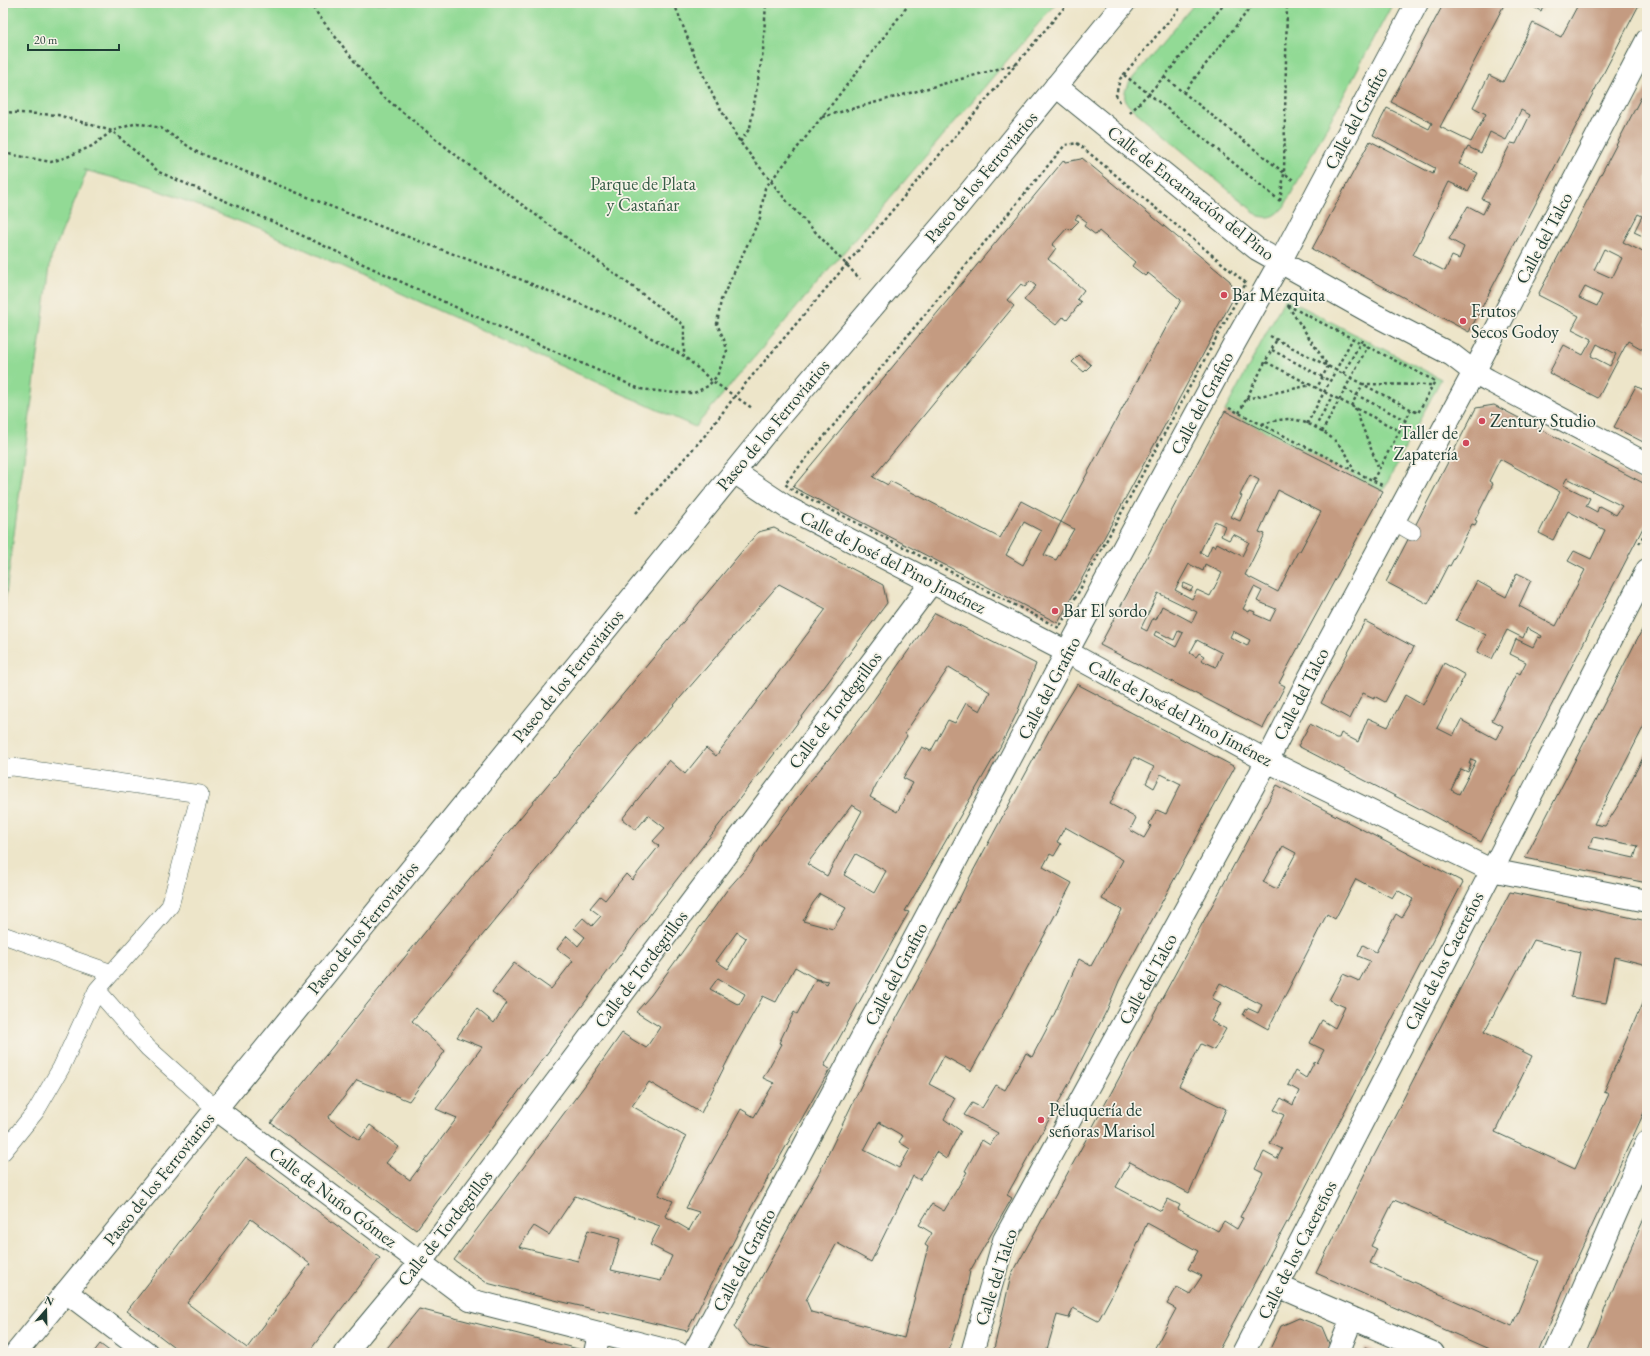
<svg xmlns="http://www.w3.org/2000/svg" width="1650" height="1356" viewBox="0 0 1650 1356" font-family="'EB Garamond',serif">
<style>
.green{fill:#92da95;stroke:#588c64}
.building{fill:#c49b81;fill-rule:evenodd}
.lines{fill:none;stroke-linecap:round;stroke-linejoin:round}
.service-casing{stroke:#3e564a;stroke-width:18}
.pedestrian-casing{stroke:#3e564a;stroke-width:24}
.minor-casing{stroke:#3e564a;stroke-width:24}
.secondary-casing{stroke:#3e564a;stroke-width:24}
.path{stroke:#3e564a;stroke-width:2.5;stroke-dasharray:3 3;stroke-linecap:butt}
.service{stroke:#fff;stroke-width:17}
.pedestrian{stroke:#fff;stroke-width:22}
.minor{stroke:#fff;stroke-width:22}
.secondary{stroke:#fff;stroke-width:22}
.poi-dot{fill:#d1495b;stroke:#f7f3e8;stroke-width:1.5}
.labels{text-anchor:middle;stroke-width:3.5;stroke-linejoin:round;paint-order:stroke}
.street-label{font-size:18px;fill:#1f3d34;stroke:#f7f3e8}
.park-label{font-size:18px;fill:#365c47;stroke:#f7f3e8}
.poi-label{font-size:18px;fill:#1f3d34;stroke:#f7f3e8;text-anchor:start}
</style>
<rect width="100%" height="100%" fill="#f7f3e8"/>
<filter id="ink" filterUnits="userSpaceOnUse"><feTurbulence type="fractalNoise" baseFrequency=".025" numOctaves="2"/><feDisplacementMap in="SourceGraphic" scale="8" xChannelSelector="R" yChannelSelector="G"/><feConvolveMatrix kernelMatrix="1 2 1 2 8 2 1 2 1" color-interpolation-filters="sRGB"/></filter>
<filter id="wash" filterUnits="userSpaceOnUse"><feTurbulence type="fractalNoise" baseFrequency=".012" numOctaves="4" result="noise"/><feDisplacementMap in="SourceGraphic" scale="16" xChannelSelector="R" yChannelSelector="G"/><feGaussianBlur stdDeviation="0.9" result="paint"/><feColorMatrix in="noise" values="0 0 0 0 0 0 0 0 0 0 0 0 0 0 0 0 0 1.4 0 .05"/><feComposite in="paint" operator="in"/></filter>
<g filter="url(#wash)">
<rect width="100%" height="100%" fill="#ede5c9"/>
<path class="green" d="M3,3H1056L695,427L262,230L149,187L84,170L87,171L51,258L3,616Z
M1195,3H1393L1284,207C1276,216 1271,219 1259,216L1128,105C1123,97 1124,92 1128,84Z
M1285,298L1441,379L1383,491L1225,411Z"/>
<g id="blocks">
<path class="building" d="M1444,3H1505L1440,127L1471,142L1486,114L1473,107L1489,75L1503,82L1533,23L1561,37L1579,3H1640L1469,332L1312,249L1370,141L1433,174L1435,168L1373,135L1387,108L1429,129L1432,123L1391,102ZM1521,110L1530,115L1516,144L1511,143L1482,199L1489,202L1483,214L1468,206L1449,239L1464,247L1459,259L1452,256L1445,271L1413,255L1449,182L1468,191L1478,173L1459,164L1468,147L1481,153L1490,132L1506,140Z
M1525,3H1544L1541,11Z
M1647,86V238L1634,232L1642,216L1638,214L1623,242L1645,253L1647,248V352L1628,341L1598,398L1549,373L1564,345L1583,355L1592,339L1572,329L1579,316L1538,295ZM1604,249L1622,258L1612,278L1594,270ZM1585,287L1602,295L1597,306L1579,298ZM1597,344L1616,354L1610,366L1591,356Z
M1082,158L1230,281L1234,297L1058,623L793,487L1064,160L1065,162L1081,159ZM1078,215L1087,222L1084,226L1096,235L1099,231L1135,262L1132,266L1145,276L1148,273L1181,300L1061,522L1074,529L1056,560L1044,555L1061,522L1021,501L1000,538L890,481L888,485L873,477L1014,306L1007,300L1021,284L1025,287L1030,281L1036,286L1024,300L1056,325L1063,317L1067,320L1081,302L1077,299L1084,290L1048,259L1056,248L1052,245L1067,228L1070,230L1079,221L1075,219ZM1024,522L1041,531L1023,565L1006,555Z
M1079,355L1091,365L1084,372L1072,362Z
M1636,386L1647,392V444L1614,427Z
M1494,405L1647,485V520L1481,842L1428,813L1298,746L1310,724L1336,738H1339L1341,733L1358,742L1368,718L1388,727L1405,695L1423,705L1444,663L1465,675L1437,728L1453,736L1461,720L1496,739L1503,726L1492,720L1517,672L1520,674L1526,662L1510,654L1516,639L1533,647L1538,637L1541,638L1542,636L1527,628L1523,638L1507,630L1492,659L1477,652L1486,635L1456,620L1477,581L1506,597L1517,573L1531,580L1519,606L1556,626L1585,570L1568,561L1574,551L1591,559L1605,530L1568,511L1553,540L1539,533L1560,492L1500,459L1489,481L1493,484L1475,520L1477,521L1475,525L1472,524L1450,566L1448,565L1428,604L1386,582L1476,408ZM1567,478L1622,506L1616,515L1599,506L1597,512L1586,506L1590,498L1563,485ZM1471,759L1476,761L1459,794L1451,790L1461,769L1468,772L1471,764H1469Z
M1225,411L1383,491L1279,683L1285,686L1263,728L1100,645ZM1250,475L1259,480L1240,521L1231,517L1242,496L1240,495ZM1278,490L1321,512L1300,551H1298L1278,592L1245,575L1265,534L1259,532ZM1215,521L1225,526L1221,536L1229,540L1233,534L1249,542L1242,556L1217,543L1215,547L1212,545L1207,556L1200,552ZM1189,564L1203,571L1205,564L1222,573L1210,596L1197,590L1192,599L1175,590ZM1254,587L1262,591L1257,601L1276,609L1270,621L1254,614L1255,612L1250,610L1249,612L1243,609ZM1158,593L1197,612L1192,622L1162,606L1156,620L1153,618L1147,631L1141,628ZM1156,631L1174,640L1178,631L1183,633L1176,647L1154,635ZM1233,631L1250,640L1247,646L1230,637ZM1197,640L1222,653L1216,667L1201,660L1204,656L1199,653L1196,657L1190,653Z
M774,528L883,585L887,603L775,753L660,901L416,1230L271,1123L430,926L758,532ZM779,584L826,609L716,756L706,748L685,774L669,760L622,819L636,830L648,815L665,828L653,841L659,846L632,880L626,874L605,900L600,896L590,908L601,916L592,926L583,918L574,928L585,937L578,946L567,936L557,949L573,961L551,989L514,963L492,992L507,1003L494,1023L477,1009L457,1037L482,1047L436,1109L457,1118L410,1180L386,1163L399,1147L370,1125L359,1140L328,1118L357,1080L409,1101L445,1051L412,1021L628,758Z
M1184,583L1193,587L1191,591L1182,587Z
M935,613L1036,664L1017,713L1000,747L911,901L905,911L909,912L901,926L824,1066L830,1069L752,1206L687,1331L533,1295L487,1283L454,1260L589,1080L622,1033L646,1048L660,1027L636,1012L651,995L727,890L750,864L765,840L809,782L833,754L868,708ZM949,667L990,692L980,711L966,703L955,723L948,720L931,751L922,747L903,778L913,783L897,812L870,797L879,779L907,736L905,733ZM852,805L862,811L827,876L807,864ZM856,854L886,871L874,893L844,875ZM820,894L846,908L833,929L803,921L813,903ZM737,932L746,938L728,969L716,961ZM795,967L816,979L828,981L827,984L816,979L797,1014L794,1012L779,1043L782,1044L763,1078L774,1083L754,1117L741,1109L686,1208L699,1212L689,1230L665,1216L673,1201L658,1195L686,1137L632,1106L649,1082L701,1113L736,1044L763,996L776,1002ZM718,978L745,994L739,1005L710,989ZM575,1196L660,1226L650,1245L672,1256L661,1281L611,1270L620,1239L588,1230L578,1261L519,1247L534,1226L549,1235Z
M1647,620V720L1594,824L1605,826L1619,804L1647,750V883L1525,858ZM1593,837L1638,846L1634,858L1589,848Z
M1365,621L1414,647L1385,702L1374,696V698L1363,693L1350,719L1321,703Z
M1077,684L1235,767L1119,981L1107,1010L1071,1080L1007,1195L1012,1198L970,1271L964,1303L948,1353H779L749,1345L734,1327L820,1171L870,1067L935,948L971,875L1052,725ZM1134,757L1154,767L1146,783L1154,788L1161,774L1181,784L1166,814L1157,810L1149,824L1151,826L1144,838L1130,830L1136,818L1110,804ZM1065,827L1123,860L1102,899L1122,910L1091,966L1079,959L1053,1017L1032,1057L1026,1053L1005,1090L996,1085L982,1108L972,1103L964,1115L998,1133L990,1145L982,1140L965,1171L967,1172L944,1211L932,1204L919,1225L932,1233L925,1245L928,1247L904,1338L870,1329V1327L811,1312L806,1300L837,1243L871,1262L913,1176L920,1180L936,1152L946,1159L961,1131L944,1119L955,1098L929,1084L944,1056L971,1071L998,1023L1072,883L1043,867L1050,854L1054,856L1061,844L1057,842ZM879,1122L903,1136L899,1142L910,1149L899,1168L864,1150Z
M1277,785L1463,882L1302,1194L1217,1353H1152L1176,1309L1167,1304L1177,1287L1190,1294L1202,1276L1188,1269L1198,1251L1147,1223L1128,1265L1098,1321L1073,1308L1069,1318L1057,1315L1047,1349L1058,1353H993L1011,1276L1076,1158ZM1283,846L1296,853L1277,889L1263,882ZM1356,879L1392,898L1397,890L1413,899L1402,918L1396,914L1376,952L1363,945L1358,956L1370,961L1359,981L1343,974L1329,1000L1345,1007L1335,1028L1322,1020L1310,1043L1324,1050L1317,1063L1315,1061L1306,1078L1295,1071L1288,1085L1299,1091L1293,1105L1281,1098L1274,1110L1284,1115L1270,1143L1282,1149L1277,1159L1264,1152L1255,1169L1263,1173L1240,1217L1243,1218L1237,1229L1224,1221L1218,1231L1178,1209L1180,1205L1168,1199L1161,1211L1116,1187L1130,1162L1189,1193L1226,1109L1179,1086L1201,1044L1214,1050L1226,1029L1211,1021L1221,1003L1212,998L1220,983L1262,1005L1258,1013L1247,1008L1243,1015L1268,1029L1327,914L1335,919Z
M1510,892L1647,921V965L1615,957L1606,1003L1571,997L1580,952L1534,940L1484,1032L1532,1056L1495,1132L1575,1169L1609,1094L1604,1092L1647,992V1106L1570,1274L1538,1353H1498L1316,1273L1360,1183ZM1394,1200L1539,1261L1512,1326L1370,1263L1377,1249L1371,1246Z
M246,1157L380,1258L308,1353H182L127,1311ZM251,1219L310,1264L247,1348L187,1303Z
M1647,1212V1353H1587L1616,1282Z
M419,1309L590,1352V1353H383Z
M1299,1318L1322,1327L1330,1346L1327,1353H1268L1281,1326Z
M100,1344L112,1353H93Z
M1365,1347L1378,1353H1363Z"/>
</g>
</g>
<g filter="url(#ink)">
<use href="#blocks" fill-opacity="0" stroke="#3e564a" stroke-width="1"/>
<g class="lines">
<g class="service-casing">
<path id="service" d="M1393,521L1412,532
M3,768L13,767L200,794L170,906L97,990
M3,935L112,973
M3,1152L36,1111L61,1068L97,990L148,1048L216,1109"/>
</g>
<g class="pedestrian-casing">
<path id="pedestrian" d="M595,1353L599,1334"/>
</g>
<g class="minor-casing">
<path id="minor" d="M1056,86L1257,249L1377,316L1452,355L1474,372L1488,380L1647,464
M734,472L788,508L1067,652L1267,761L1491,870L1647,901
M216,1109L470,1300L677,1353
M1278,1286L1433,1353
M66,1292L147,1353
M345,1353L420,1263L932,582
M694,1353L1067,652L1235,342L1280,262L1417,3
M972,1353L1004,1240L1267,761L1308,680L1474,372L1647,40
M1243,1353L1647,570
M1338,1353L1352,1318
M1555,1353L1647,1142"/>
</g>
<g class="secondary-casing">
<path id="secondary" d="M16,1353L216,1109L773,424L951,215L1124,3"/>
</g>
<path class="path" d="M309,3L380,94L462,160L684,325V356
M674,3L695,57L714,98L740,142L789,204L860,279
M1124,75L1148,93L1280,201
M1164,77L1293,180
M1183,93L1254,3
M1120,102L1116,95L1120,79L1184,3
M3,112L58,115L112,131L159,172L271,221L468,313L640,389L675,393H694L708,386L717,376L727,351L725,342L717,324L721,300L760,218L765,188L822,117L910,3
M1130,113L1164,77L1225,3
M822,117L1016,64
M740,142L750,128L763,51L766,3
M1077,143L1246,283L1059,628L791,489L785,484L1065,145Z
M3,153L51,162L67,157L92,146L112,131L137,123L161,128L197,152L369,222L522,280L619,320L684,356L711,380L752,408
M1280,201L1284,174L1287,3
M1288,306L1328,366L1317,388
M1270,336L1418,413L1435,381L1287,305
M1272,350L1330,381
M1266,362L1400,431
M1343,374L1363,338
M1345,389L1405,420
M1246,399L1311,385
M1351,406L1363,384L1432,385
M1229,408L1382,485
M1355,408L1379,469
M1239,413L1277,339
M1262,424C1271,422 1279,419 1289,419C1306,420 1329,433 1340,446C1347,453 1350,461 1353,470
M1307,424L1353,338
M1315,428L1332,396
M1322,432L1368,346
M1373,480L1411,410
M636,513L708,432L735,396L1068,3
M1639,544L1647,529"/>
<use href="#service" class="service"/>
<use href="#pedestrian" class="pedestrian"/>
<use href="#minor" class="minor"/>
<use href="#secondary" class="secondary"/>
</g>
</g>
<g class="poi-dot">
<circle cx="1224" cy="295" r="4"/>
<circle cx="1463" cy="321" r="4"/>
<circle cx="1482" cy="421" r="4"/>
<circle cx="1466" cy="443" r="4"/>
<circle cx="1055" cy="611" r="4"/>
<circle cx="1041" cy="1120" r="4"/>
</g>
<g class="labels">
<g class="street-label">
<text transform="translate(1356 118) rotate(-62)" y="6">Calle del Grafito</text>
<text transform="translate(981 177) rotate(-50)" y="6">Paseo de los Ferroviarios</text>
<text transform="translate(1191 193) rotate(38)" y="6">Calle de Encarnación del Pino</text>
<text transform="translate(1544 238) rotate(-62)" y="6">Calle del Talco</text>
<text transform="translate(1202 403) rotate(-62)" y="6">Calle del Grafito</text>
<text transform="translate(773 425) rotate(-50)" y="6">Paseo de los Ferroviarios</text>
<text transform="translate(893 562) rotate(27)" y="6">Calle de José del Pino Jiménez</text>
<text transform="translate(568 676) rotate(-51)" y="6">Paseo de los Ferroviarios</text>
<text transform="translate(1049 688) rotate(-62)" y="6">Calle del Grafito</text>
<text transform="translate(1301 694) rotate(-63)" y="6">Calle del Talco</text>
<text transform="translate(835 710) rotate(-53)" y="6">Calle de Tordegrillos</text>
<text transform="translate(1180 713) rotate(28)" y="6">Calle de José del Pino Jiménez</text>
<text transform="translate(363 928) rotate(-51)" y="6">Paseo de los Ferroviarios</text>
<text transform="translate(1444 961) rotate(-63)" y="6">Calle de los Cacereños</text>
<text transform="translate(641 969) rotate(-53)" y="6">Calle de Tordegrillos</text>
<text transform="translate(896 974) rotate(-62)" y="6">Calle del Grafito</text>
<text transform="translate(1148 979) rotate(-61)" y="6">Calle del Talco</text>
<text transform="translate(159 1179) rotate(-51)" y="6">Paseo de los Ferroviarios</text>
<text transform="translate(333 1197) rotate(37)" y="6">Calle de Nuño Gómez</text>
<text transform="translate(445 1228) rotate(-52)" y="6">Calle de Tordegrillos</text>
<text transform="translate(1297 1250) rotate(-63)" y="6">Calle de los Cacereños</text>
<text transform="translate(744 1260) rotate(-62)" y="6">Calle del Grafito</text>
<text transform="translate(996 1277) rotate(-72)" y="6">Calle del Talco</text>
</g>
<g class="park-label">
<text x="643" y="190">Parque de Plata<tspan x="643" dy="21">y Castañar</tspan></text>
</g>
<g class="poi-label">
<text x="1232" y="301">Bar Mezquita</text>
<text x="1471" y="317">Frutos<tspan x="1471" dy="21">Secos Godoy</tspan></text>
<text x="1490" y="427">Zentury Studio</text>
<text x="1458" y="439" text-anchor="end">Taller de<tspan x="1458" dy="21">Zapatería</tspan></text>
<text x="1063" y="617">Bar El sordo</text>
<text x="1049" y="1116">Peluquería de<tspan x="1049" dy="21">señoras Marisol</tspan></text>
</g>
</g>
<rect width="1650" height="1356" fill="none" stroke="#f7f3e8" stroke-width="16"/>
<g transform="translate(46 1310) rotate(20)" stroke="#f7f3e8" stroke-width="3" paint-order="stroke">
<path d="M0-3L7 15L0 10L-7 15Z" fill="#1f3d34"/>
<text y="-6" font-size="11" font-weight="bold" text-anchor="middle" fill="#1f3d34">N</text>
</g>
<path d="M28 44v6h91v-6" fill="none" stroke="#1f3d34" stroke-width="2"/>
<text x="34" y="44" font-size="12" fill="#1f3d34" stroke="#f7f3e8" stroke-width="3" paint-order="stroke">20 m</text>
</svg>
